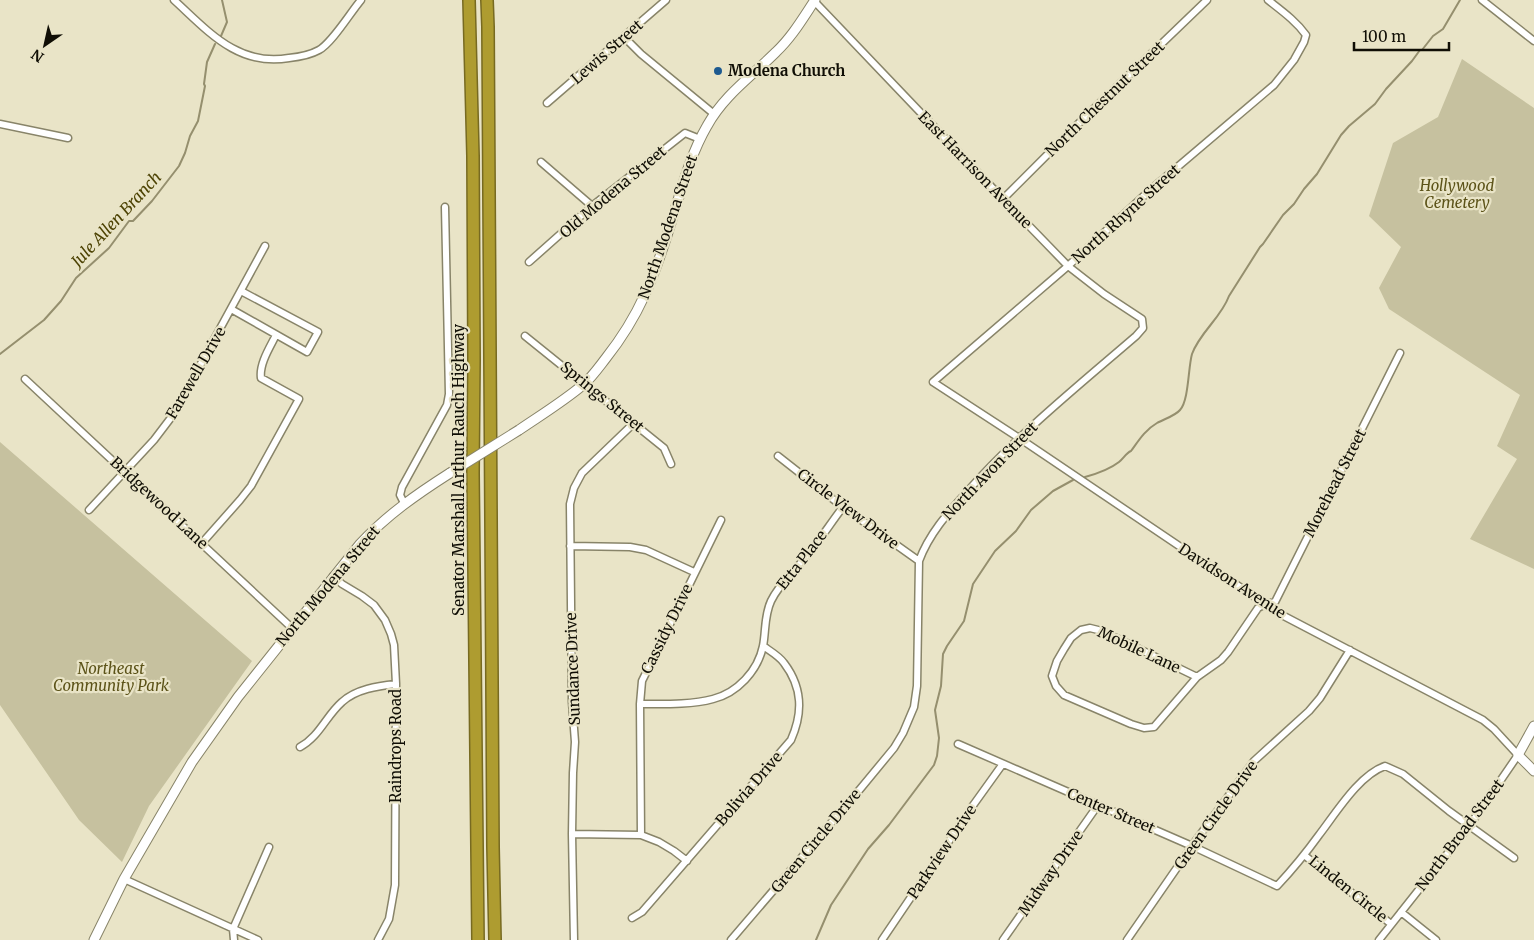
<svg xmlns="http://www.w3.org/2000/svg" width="1534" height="940" viewBox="0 0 1534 940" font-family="Merriweather,serif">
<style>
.green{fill:#c6c19f}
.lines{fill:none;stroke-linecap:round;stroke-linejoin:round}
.stream{stroke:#958f6e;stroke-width:2}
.street-casing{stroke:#888469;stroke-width:9}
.secondary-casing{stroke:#888469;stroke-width:11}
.highway-casing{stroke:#776a21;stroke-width:14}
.street{stroke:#fff;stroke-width:6}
.secondary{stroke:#fff;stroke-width:9}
.highway{stroke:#ae9c30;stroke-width:11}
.secondary-bridge-casing{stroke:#888469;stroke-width:11;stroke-linecap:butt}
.secondary-bridge{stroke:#fff;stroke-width:9}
.poi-dot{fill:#1d5a90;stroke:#e9e4c7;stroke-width:2}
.labels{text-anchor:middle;stroke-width:4.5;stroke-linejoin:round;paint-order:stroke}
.street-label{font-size:15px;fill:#100e05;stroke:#e9e4c7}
.poi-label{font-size:15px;font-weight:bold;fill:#100e05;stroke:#e9e4c7;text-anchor:start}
.park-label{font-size:15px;font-style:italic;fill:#5c5319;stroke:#e9e4c7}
.water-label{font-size:16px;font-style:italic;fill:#4d4304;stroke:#e9e4c7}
</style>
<rect width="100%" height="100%" fill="#e9e4c7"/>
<path class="green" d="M1462,59L1534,108V569L1470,539L1517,459L1497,446L1520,395L1389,309L1379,288L1401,247L1369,216L1393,143L1438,117Z
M0,442L252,661L149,806L122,862L79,820L0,705Z"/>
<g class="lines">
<path class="stream" d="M221,36L227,22L222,0
M0,354L44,320L61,301L76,278L109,248L129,221H133L152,201L179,166L185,153L190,136L198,121L205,86L204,84L207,62L215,44
M1085,477C1096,474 1110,469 1119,462C1124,458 1126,453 1131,451C1139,440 1145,430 1157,423C1164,419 1175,416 1180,410C1189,400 1188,368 1192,354C1200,332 1221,318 1229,296L1260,247L1263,244L1283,215L1294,204L1304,189L1317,174L1341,135L1349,126L1375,104L1386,89L1412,61L1420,50H1422L1433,36L1443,29L1460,0
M816,940L831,905L868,849L889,825L934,765L937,756L939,738L935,710L941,686L943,654L947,646L964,621L973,584L995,551L1016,531L1031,510L1053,491L1073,480"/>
<g class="street-casing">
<path id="street" d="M174,0C208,31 238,67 289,58C299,57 310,55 319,50C332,43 350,13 361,0
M1268,0C1282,11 1296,21 1306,35L1304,42L1294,60L1274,85L1148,192L1068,266L933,382L1019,438L1280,614L1483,720L1494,729L1518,755L1470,825L1379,940
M1482,0L1534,41
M624,37L641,54L714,114
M547,103L666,0
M0,124L68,138
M541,162L592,206
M1003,199L1077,125L1207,0
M529,262L592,206L685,133L700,139
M231,309L307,352L318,332L241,291
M525,336L664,448L671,464
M25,379L292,628
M778,456L843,507L919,561
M404,503L400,495L402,487L447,405L449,394L445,207
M89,510L154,440L173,415L265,246
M202,543L240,500L251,486L299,399L261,378C259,364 270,347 276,335
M570,546L630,547L646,550L694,572
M333,576L342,584L362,596L374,605L385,620L391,634L394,645L396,684L395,885L389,919L378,940
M1090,628L1102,631L1197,677L1154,727L1144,728L1131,724L1064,695L1056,686L1052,676L1057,661L1064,649L1071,638L1081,630Z
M1197,677L1221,660L1228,652L1258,608L1265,604L1275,602L1400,353
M640,704C663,704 691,705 713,699C737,693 758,671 763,646C766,631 764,616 771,601C779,584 793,573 804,559C818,543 830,524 843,507
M958,744L1192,846L1277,886C1292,870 1306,853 1319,835C1336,813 1359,775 1385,766L1403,774L1449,811L1514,858
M300,747C319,737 326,716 342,702C356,689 378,686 396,684
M572,834L641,835L659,842L674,851L687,861
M641,835L640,704L642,681L721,520
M1304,855L1391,924
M124,879L258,940
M1401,912L1436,940
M632,918L642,912L791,740C803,713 803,688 784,663C779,656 770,651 763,646
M234,940L233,929L269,847
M574,940L572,834L573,773L575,742L572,702L570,504L574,488L582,473L634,423
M731,940L861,788L894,748L903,733L914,707L917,686L919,561C929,534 947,514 966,493C1017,435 1078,386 1136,336L1143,328L1142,319L1104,294L1068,266L1003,199L814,1
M882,940L974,804L1002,765
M1003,940L1098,805
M1127,940L1192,846L1254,761L1309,711L1320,698L1350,650"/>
</g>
<g class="secondary-casing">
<path id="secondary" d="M519,430C541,415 564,401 584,384C592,377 599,367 606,358C640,315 654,277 670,226C681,192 689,157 707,126C724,95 752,76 776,52C792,37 803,18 815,0
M1534,726L1518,755L1534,771
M94,940L124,879L192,762L238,697L360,544C387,515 417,494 450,473"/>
</g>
<g class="highway-casing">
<path id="highway" d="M469,0L473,156L474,360L473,473L478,940
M487,0L488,27L493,847L495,940"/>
</g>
<use href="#street" class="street"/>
<use href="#secondary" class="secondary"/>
<use href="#highway" class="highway"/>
<g class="secondary-bridge-casing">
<path id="secondary-bridge" d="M450,473L519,430"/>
</g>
<use href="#secondary-bridge" class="secondary-bridge"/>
</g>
<circle class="poi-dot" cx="718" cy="71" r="5"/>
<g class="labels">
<g class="street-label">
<text transform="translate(607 52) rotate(-41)" y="5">Lewis Street</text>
<text transform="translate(1105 99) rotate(-44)" y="5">North Chestnut Street</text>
<text transform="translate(975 170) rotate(46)" y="5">East Harrison Avenue</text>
<text transform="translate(613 192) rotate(-40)" y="5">Old Modena Street</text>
<text transform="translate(1126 214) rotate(-42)" y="5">North Rhyne Street</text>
<text transform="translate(668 227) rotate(-71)" y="5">North Modena Street</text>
<text transform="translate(196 373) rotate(-60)" y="5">Farewell Drive</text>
<text transform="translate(602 397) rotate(39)" y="5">Springs Street</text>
<text transform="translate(459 470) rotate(-90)" y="5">Senator Marshall Arthur Rauch Highway</text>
<text transform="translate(990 471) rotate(-46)" y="5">North Avon Street</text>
<text transform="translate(1335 483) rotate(-63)" y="5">Morehead Street</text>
<text transform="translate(159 503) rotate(43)" y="5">Bridgewood Lane</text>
<text transform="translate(848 509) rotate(37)" y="5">Circle View Drive</text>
<text transform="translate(802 560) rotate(-52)" y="5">Etta Place</text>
<text transform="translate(1232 581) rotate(33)" y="5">Davidson Avenue</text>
<text transform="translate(328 586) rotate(-50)" y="5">North Modena Street</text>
<text transform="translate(667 629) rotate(-64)" y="5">Cassidy Drive</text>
<text transform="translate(1139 650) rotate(25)" y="5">Mobile Lane</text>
<text transform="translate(573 669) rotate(-92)" y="5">Sundance Drive</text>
<text transform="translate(396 746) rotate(-90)" y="5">Raindrops Road</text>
<text transform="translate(749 789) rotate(-49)" y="5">Bolivia Drive</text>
<text transform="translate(1111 811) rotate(23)" y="5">Center Street</text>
<text transform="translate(1216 815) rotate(-54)" y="5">Green Circle Drive</text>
<text transform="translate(1460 835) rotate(-53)" y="5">North Broad Street</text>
<text transform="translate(816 841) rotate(-50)" y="5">Green Circle Drive</text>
<text transform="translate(942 852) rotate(-56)" y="5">Parkview Drive</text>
<text transform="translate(1051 873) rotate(-55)" y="5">Midway Drive</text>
<text transform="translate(1348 889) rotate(39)" y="5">Linden Circle</text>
</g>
<g class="poi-label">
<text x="728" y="76">Modena Church</text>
</g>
<g class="park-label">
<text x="1457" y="191">Hollywood<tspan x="1457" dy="17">Cemetery</tspan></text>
<text x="111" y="674">Northeast<tspan x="111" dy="17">Community Park</tspan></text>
</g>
<g class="water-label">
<text transform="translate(116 219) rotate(-47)" y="6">Jule Allen Branch</text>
</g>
</g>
<g transform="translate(45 45) rotate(214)" stroke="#e9e4c7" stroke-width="4" paint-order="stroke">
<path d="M0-4L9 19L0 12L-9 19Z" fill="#100e05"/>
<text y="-8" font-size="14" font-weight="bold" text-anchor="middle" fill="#100e05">N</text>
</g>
<path d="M1354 42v8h95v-8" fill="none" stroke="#100e05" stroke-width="2.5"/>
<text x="1362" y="42" font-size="15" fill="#100e05" stroke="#e9e4c7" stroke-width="4" paint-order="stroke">100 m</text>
</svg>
